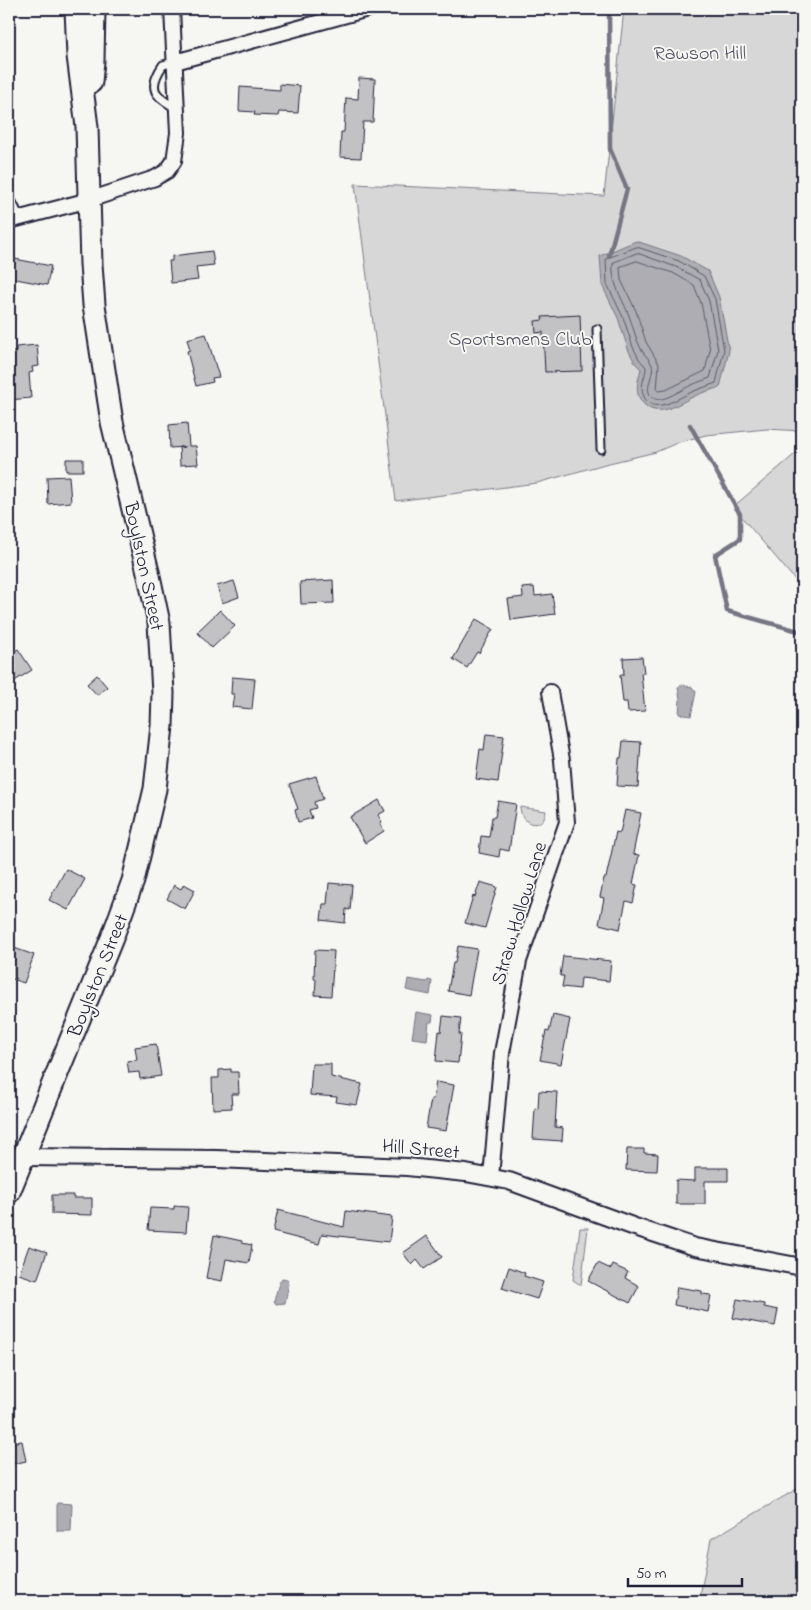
<svg xmlns="http://www.w3.org/2000/svg" width="811" height="1610" viewBox="0 0 811 1610" font-family="'Indie Flower',sans-serif">
<style>
.green{fill:#d7d7d7;stroke:#7c7c89}
.water{fill:#adadb3;stroke:#757583}
.lines{fill:none;stroke-linecap:round;stroke-linejoin:round}
.shore{stroke:#5a5a6b;stroke-width:1}
.stream{stroke:#757583;stroke-width:4.5}
.building{fill:#c2c2c4;stroke:#22223b}
.service-casing{stroke:#22223b;stroke-width:11}
.minor-casing{stroke:#22223b;stroke-width:18}
.tertiary-casing{stroke:#22223b;stroke-width:20}
.primary-casing{stroke:#22223b;stroke-width:25}
.service{stroke:#f6f6f2;stroke-width:7}
.minor{stroke:#f6f6f2;stroke-width:14}
.tertiary{stroke:#f6f6f2;stroke-width:16}
.primary{stroke:#f6f6f2;stroke-width:21}
.labels{text-anchor:middle;stroke-width:4;stroke-linejoin:round;paint-order:stroke}
.park-label{font-size:20px;fill:#4f4f62;stroke:#f6f6f2}
.street-label{font-size:20px;fill:#22223b;stroke:#f6f6f2}
</style>
<rect width="100%" height="100%" fill="#f6f6f2"/>
<filter id="ink" filterUnits="userSpaceOnUse"><feTurbulence type="fractalNoise" baseFrequency=".02" numOctaves="2"/><feDisplacementMap in="SourceGraphic" scale="10" xChannelSelector="R" yChannelSelector="G"/><feConvolveMatrix kernelMatrix="1 2 1 2 8 2 1 2 1" color-interpolation-filters="sRGB"/></filter>
<g filter="url(#ink)">
<path class="green" d="M624,9H802V431L767,429L706,435L679,442L656,452L605,464L537,483L396,501L355,184L604,196Z
M802,448V588L733,507Z
M520,807L546,811C544,830 521,827 520,807Z
M580,1228H588L581,1285L573,1280Z
M802,1486V1601H699L711,1539Z"/>
<path class="water" d="M636,241L681,256L708,271L719,297L729,351L720,387C712,390 703,392 695,396C679,403 657,421 642,402C634,392 638,381 641,369L635,363L628,349L618,318L602,285L600,256Z
M682,685L692,687L696,692L691,716L679,714L680,699L678,687Z
M408,979L427,982L428,980L432,981L430,995L406,990Z
M416,1012L433,1015L432,1022H429L427,1040L412,1038Z
M282,1278L287,1279L289,1284L285,1303L276,1304L274,1301L279,1283Z
M57,1503L72,1504L71,1531H57Z"/>
<g class="lines">
<path class="shore" d="M637,247L679,261L704,276L715,299L724,350L716,383C709,386 701,388 694,391C681,396 651,419 643,394C640,384 646,376 646,367L639,359L633,347L623,317L607,284L606,259Z
M637,253L676,267L700,280L709,301L718,350L710,378C705,380 698,382 692,385C683,388 663,404 653,398C642,390 655,375 652,365C650,359 644,355 641,349C635,338 633,325 628,313C621,296 611,282 613,263Z
M637,261L673,273L694,285L701,303L710,350L705,371L666,390L659,391L657,390L659,364L646,342L636,311L621,280L620,267Z"/>
<path class="stream" d="M609,256L627,189L610,149L609,9
M690,425L740,514V539L715,555L727,611L802,632"/>
</g>
<path class="building" d="M359,78L375,79L373,122H363L361,158L340,157L341,132H344L346,98L358,99Z
M280,84L300,86L298,113L279,112L278,116L254,115L255,112L239,111L240,87L280,90Z
M212,251L214,265L196,267L198,280L171,283L169,261H172V256Z
M15,259L51,266L47,285L11,278Z
M580,315L582,371L545,372L543,332L536,333L535,321L543,320L542,317Z
M206,334L219,377L212,378L213,382L196,386L187,351L190,350L187,339Z
M37,345L39,366L32,367L33,372L29,373L31,398L9,400L10,352H16V347Z
M187,423L189,446H196L198,464L180,465L179,447H185L170,448L169,425Z
M66,459H83V471H66Z
M69,476L71,502L48,504L47,477Z
M333,580L334,603L301,604L300,582Z
M234,581L239,597L222,603L217,586Z
M534,587L535,596L552,594L555,614L511,620L508,599L523,597L522,588Z
M220,610L235,626L212,648L197,632Z
M476,619L493,629L479,653L477,652L467,668L453,659Z
M18,649L32,670L13,682L9,675V655Z
M642,657L644,673H641L645,711L628,712L627,702H623L620,675H624L623,658Z
M97,675L107,687L97,695L87,684Z
M232,677L255,679L252,709L232,707L234,694H231Z
M486,734L504,736L498,782L476,779L480,749L484,750Z
M623,741L641,742L638,787L617,786L619,758H621Z
M316,776L323,799L314,802L316,808L309,810L312,818L298,822L295,810L298,809L289,784Z
M379,800L385,811L378,815L382,822L380,823L384,831L365,843L350,817Z
M498,801L516,804L509,851L500,849L499,857L479,853L481,836L489,837L492,817H495Z
M625,810L641,813L633,854L639,855L633,884L637,885L633,903L626,901L620,929L599,924L604,898L600,897L604,878H606L616,832L620,833Z
M66,869L85,879L68,910L49,900Z
M480,882L497,887L485,928L465,923L473,896L475,897Z
M329,883L352,885L350,910L346,909L345,923L321,920L323,904H327Z
M184,884L195,890L185,909L167,899L174,885L181,889Z
M458,946L477,949L469,995L448,991L453,963H455Z
M14,948L34,955L24,983L9,978V964Z
M315,950L334,951L331,996L315,995L316,979H314Z
M563,956L611,961L609,981L581,978L580,989L562,987L564,976H560Z
M553,1015L570,1019L561,1064L540,1060L546,1031L549,1032Z
M443,1016L461,1018L459,1034H461L458,1063L436,1061L439,1031L441,1032Z
M156,1044L161,1076L140,1079L139,1072L129,1073L127,1061L137,1060L135,1047Z
M312,1064H331V1077L362,1084L357,1105L336,1102L337,1097L310,1095Z
M231,1069V1072H238L239,1094H231L232,1108L213,1109L212,1078H219V1070Z
M436,1082L454,1085L446,1131L426,1128L431,1099H433Z
M539,1091L557,1092L555,1127L563,1128L562,1141L533,1139L535,1108L538,1109Z
M627,1149H644V1153L658,1154L657,1171L626,1170Z
M695,1168H728V1181H705V1204H676V1180L695,1181Z
M52,1195H73V1198H92V1215L52,1214Z
M174,1206L188,1207L186,1232L148,1230L150,1208L174,1209Z
M278,1210L344,1227L346,1211L392,1217L389,1242L322,1234L319,1244L273,1232Z
M214,1235L242,1241V1243L252,1245L249,1263L226,1259L222,1281L206,1278Z
M427,1236L442,1257L424,1269L417,1260L412,1265L403,1253Z
M29,1246L47,1252L37,1280L19,1274Z
M598,1263L611,1269L613,1265L628,1272L625,1278L639,1286L630,1303L588,1281Z
M509,1267L525,1273L524,1276L543,1282L537,1299L502,1288Z
M677,1287L702,1291V1294L711,1295L708,1312L674,1305Z
M737,1299L764,1304V1307L778,1310L775,1326L733,1318Z
M22,1441L26,1461L9,1465V1443Z"/>
<g class="lines">
<g class="service-casing">
<path id="service" d="M175,62L163,65C146,90 156,96 177,109
M9,196L20,218
M597,329L601,449"/>
</g>
<g class="minor-casing">
<path id="minor" d="M175,62L368,9
M9,221L89,200L155,178L167,171L174,161L178,133L172,9
M491,1177L502,1053L519,961L567,822L562,760L550,692"/>
</g>
<g class="tertiary-casing">
<path id="tertiary" d="M23,1157L217,1159L407,1167L466,1173L509,1181L632,1226L695,1247L802,1267"/>
</g>
<g class="primary-casing">
<path id="primary" d="M91,82L93,61L94,9
M9,1192L112,938L133,881L155,789L162,726L163,693L159,623L149,576L112,422L94,305L91,264L87,127L78,56L76,9"/>
</g>
<use href="#service" class="service"/>
<use href="#minor" class="minor"/>
<use href="#tertiary" class="tertiary"/>
<use href="#primary" class="primary"/>
</g>
</g>
<g class="labels">
<g class="park-label">
<text x="700" y="59">Rawson Hill</text>
<text x="520" y="345">Sportsmens Club</text>
</g>
<g class="street-label">
<text transform="translate(145 566) rotate(78)" y="7">Boylston Street</text>
<text transform="translate(518 913) rotate(-73)" y="7">Straw Hollow Lane</text>
<text transform="translate(97 975) rotate(-68)" y="7">Boylston Street</text>
<text transform="translate(421 1148) rotate(5)" y="7">Hill Street</text>
</g>
</g>
<rect width="811" height="1610" fill="none" stroke="#f6f6f2" stroke-width="30"/>
<rect x="15" y="15" width="781" height="1580" fill="none" stroke="#22223b" stroke-width="2" filter="url(#ink)"/>
<path d="M628 1578v8h114v-8" fill="none" stroke="#22223b" stroke-width="2.5"/>
<text x="636" y="1578" font-size="15" fill="#22223b" stroke="#f6f6f2" stroke-width="4" paint-order="stroke">50 m</text>
</svg>
